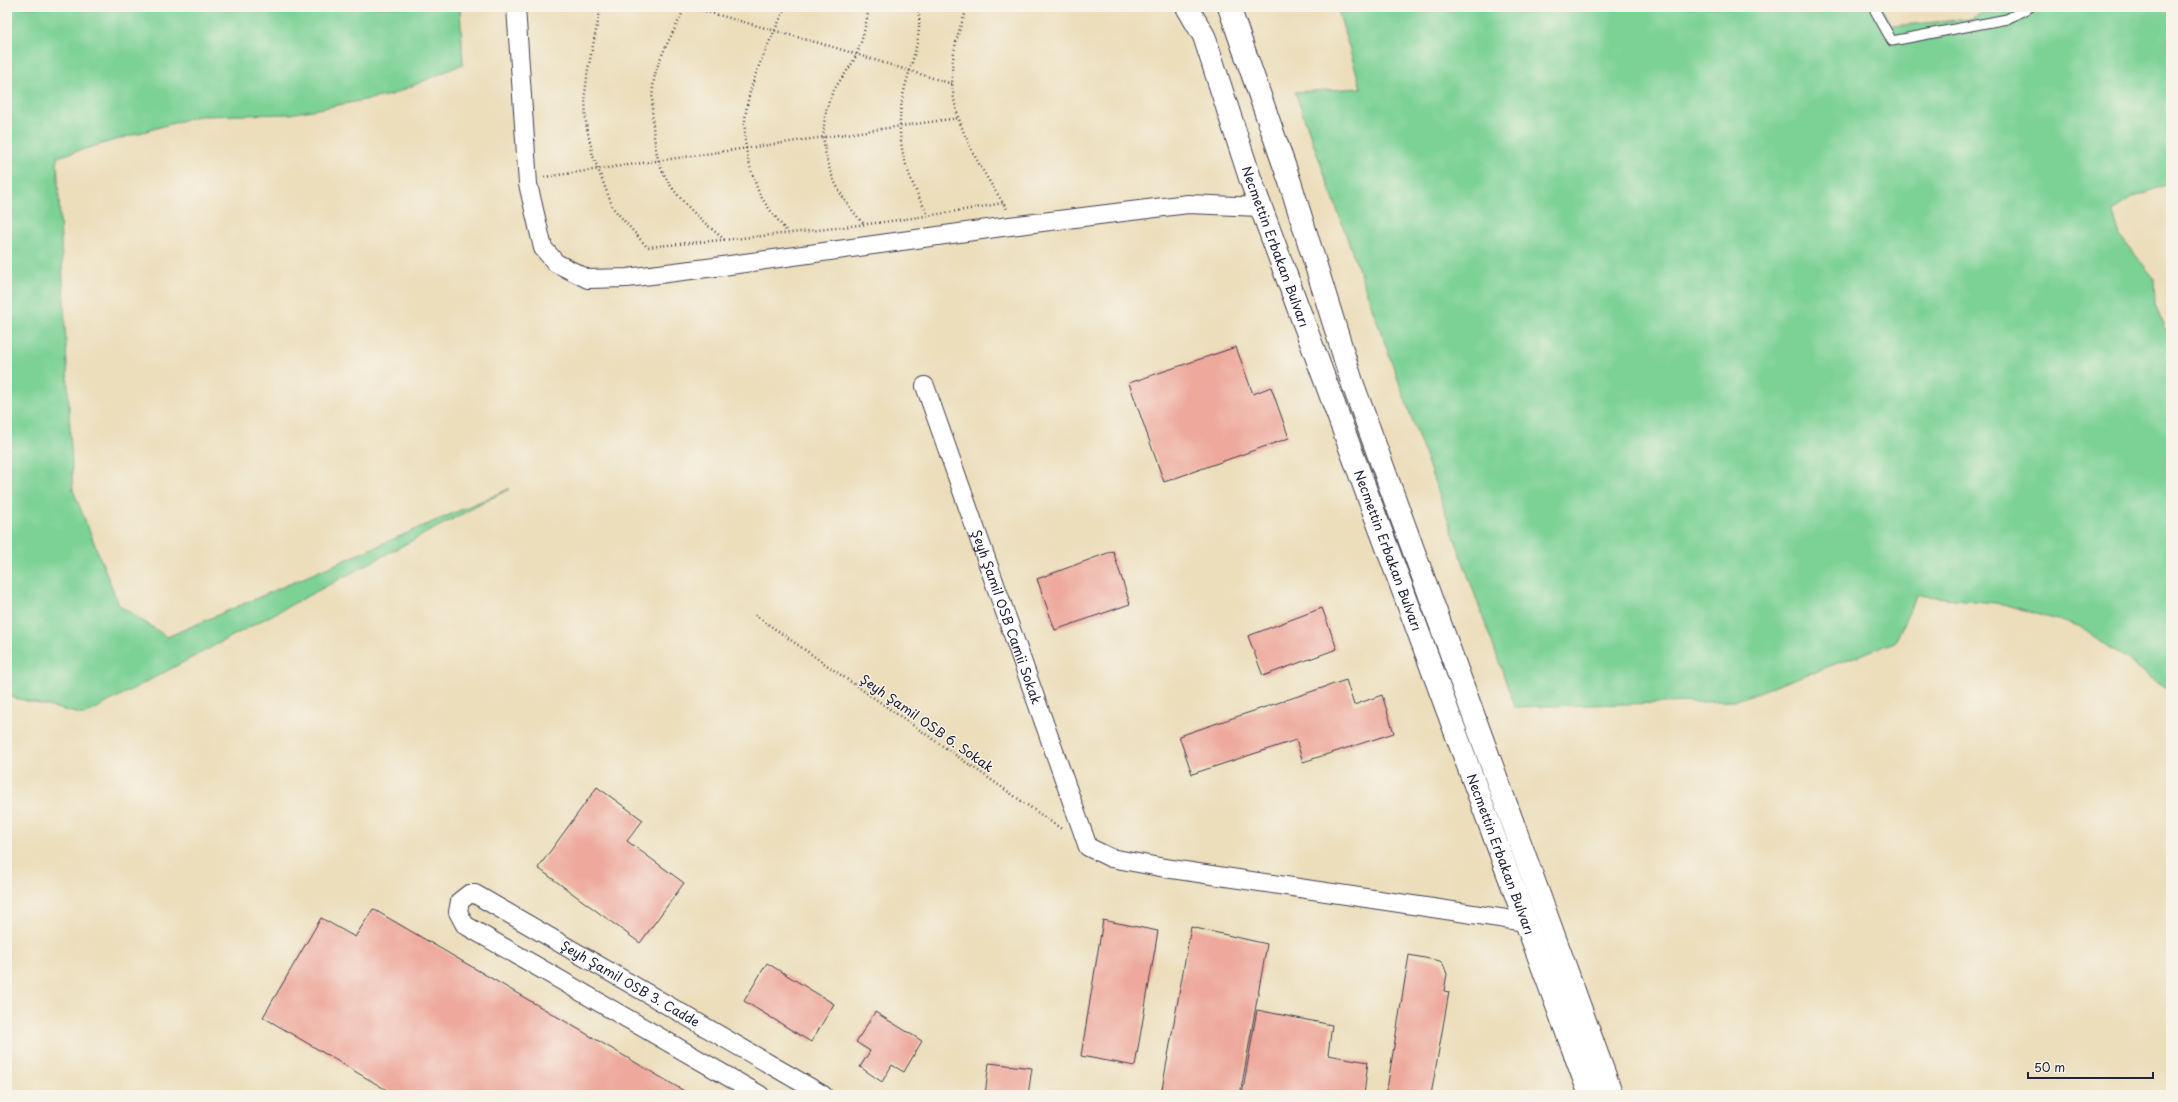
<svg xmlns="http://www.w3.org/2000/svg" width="2178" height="1102" viewBox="0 0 2178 1102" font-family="'Playpen Sans',sans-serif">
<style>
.green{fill:#7bd195;stroke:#4e7a68}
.building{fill:#eea89c}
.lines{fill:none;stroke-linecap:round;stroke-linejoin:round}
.service-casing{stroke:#403e4e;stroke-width:11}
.minor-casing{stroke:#403e4e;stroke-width:20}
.primary-casing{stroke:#403e4e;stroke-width:24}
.path{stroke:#403e4e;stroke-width:2.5;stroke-dasharray:1 3;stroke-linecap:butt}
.service{stroke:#fff;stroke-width:9}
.minor{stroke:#fff;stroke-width:18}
.primary{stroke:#fff;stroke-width:22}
.labels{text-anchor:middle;stroke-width:3;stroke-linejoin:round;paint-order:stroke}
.street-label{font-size:13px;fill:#22223b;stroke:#f7f3e8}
</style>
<rect width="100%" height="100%" fill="#f7f3e8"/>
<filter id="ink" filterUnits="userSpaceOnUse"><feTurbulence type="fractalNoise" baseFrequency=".025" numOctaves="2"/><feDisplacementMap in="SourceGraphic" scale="8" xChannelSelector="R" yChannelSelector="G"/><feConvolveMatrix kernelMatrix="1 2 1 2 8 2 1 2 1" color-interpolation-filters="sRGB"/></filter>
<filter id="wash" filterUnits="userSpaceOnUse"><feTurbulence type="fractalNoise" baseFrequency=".012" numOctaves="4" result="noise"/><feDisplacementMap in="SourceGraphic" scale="16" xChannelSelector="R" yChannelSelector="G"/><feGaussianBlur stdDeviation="0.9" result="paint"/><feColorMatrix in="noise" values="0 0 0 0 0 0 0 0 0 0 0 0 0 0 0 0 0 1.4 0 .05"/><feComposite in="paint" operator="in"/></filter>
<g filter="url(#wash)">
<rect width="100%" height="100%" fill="#ecdebb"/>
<path class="green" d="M7,7H460L463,64L391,95L291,114L198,116L57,157L73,490L119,605L167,637L509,489L84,715L7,696Z
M1337,7H1881L1891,26L1971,19L1993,7H2171V183L2133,197L2112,211L2120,236L2154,278L2155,305L2165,329L2171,331V691L2080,627L2004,604L1917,595L1895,642L1734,701L1515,707L1295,92L1361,88Z"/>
<g id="blocks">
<path class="building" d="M1236,347L1253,394L1271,387L1289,438L1164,482L1129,383Z
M1113,551L1130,604L1055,630L1037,579Z
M1322,608L1337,649L1263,676L1248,636Z
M1346,680L1354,705L1382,695L1394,733L1303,762L1296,740L1192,774L1179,736Z
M597,787L643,820L627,841L684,883L640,943L538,868Z
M373,909L691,1095H395L263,1017L321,918L355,937Z
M1103,920L1158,931L1135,1066L1081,1056Z
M1191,927L1267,944L1240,1095H1161Z
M1409,955L1440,961L1443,964L1447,974L1444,991L1449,992L1431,1095H1386Z
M767,963L834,1004L811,1042L744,1001Z
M1257,1010L1332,1025L1328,1055L1368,1062L1364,1095H1242Z
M875,1012L922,1041L904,1072L892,1065L882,1082L860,1067L870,1051L856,1042Z
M989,1063L1032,1068L1028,1095H985Z"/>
</g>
</g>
<g filter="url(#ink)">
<use href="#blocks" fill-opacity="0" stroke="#403e4e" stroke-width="1"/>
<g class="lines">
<g class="service-casing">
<path id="service" d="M1873,7L1892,41L2007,19L2030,7"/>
</g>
<g class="minor-casing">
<g id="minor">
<path d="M516,7L528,184L543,248L556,263L588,279L627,278L723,266L1002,227L1188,204L1260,207"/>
<path id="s1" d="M925,386L1088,847L1111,858L1165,868L1526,922"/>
<path id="s2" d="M760,1095L465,925L458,912L460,901L469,894H475L823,1095"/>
</g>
</g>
<g class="primary-casing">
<g id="primary">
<path id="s3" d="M1187,7L1204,36L1250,178L1590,1095"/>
<path d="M1229,7L1290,182L1352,382L1612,1095"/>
</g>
</g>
<path class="path" d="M601,7L588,69L585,94L586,124L593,156L613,208L647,247C766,236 886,225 1003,203
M685,7C676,29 663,48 656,71C649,93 652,149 662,170C673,196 703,222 725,240
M690,7L833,47L952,84
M783,7V13C757,68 730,117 754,178C756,185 758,192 762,198C769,210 779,221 787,232
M918,7C923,35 912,60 905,87C892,136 905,172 928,215
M968,7C932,89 962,140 1007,209
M544,177L958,118
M863,223C832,190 814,146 829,101C833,88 844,76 851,65C861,49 866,25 869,7
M755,615L1063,830"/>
<use href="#service" class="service"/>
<use href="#minor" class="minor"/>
<use href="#primary" class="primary"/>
</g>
</g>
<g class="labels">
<g class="street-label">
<text dy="5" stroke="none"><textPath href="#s3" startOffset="256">Necmettin Erbakan Bulvarı</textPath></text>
<text dy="5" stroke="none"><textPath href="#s3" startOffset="580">Necmettin Erbakan Bulvarı</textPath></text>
<text dy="5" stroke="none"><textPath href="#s1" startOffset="245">Şeyh Şamil OSB Camii Sokak</textPath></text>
<text transform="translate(927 723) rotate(35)" y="5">Şeyh Şamil OSB 6. Sokak</text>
<text dy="5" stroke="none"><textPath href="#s3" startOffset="904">Necmettin Erbakan Bulvarı</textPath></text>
<text dy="5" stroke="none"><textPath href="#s2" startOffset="563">Şeyh Şamil OSB 3. Cadde</textPath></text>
</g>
</g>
<rect width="2178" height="1102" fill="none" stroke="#f7f3e8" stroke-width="24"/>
<path d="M2028 1072v6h125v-6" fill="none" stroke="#22223b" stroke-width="2"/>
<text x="2034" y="1072" font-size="12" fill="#22223b" stroke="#f7f3e8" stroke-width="3" paint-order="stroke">50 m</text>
</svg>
